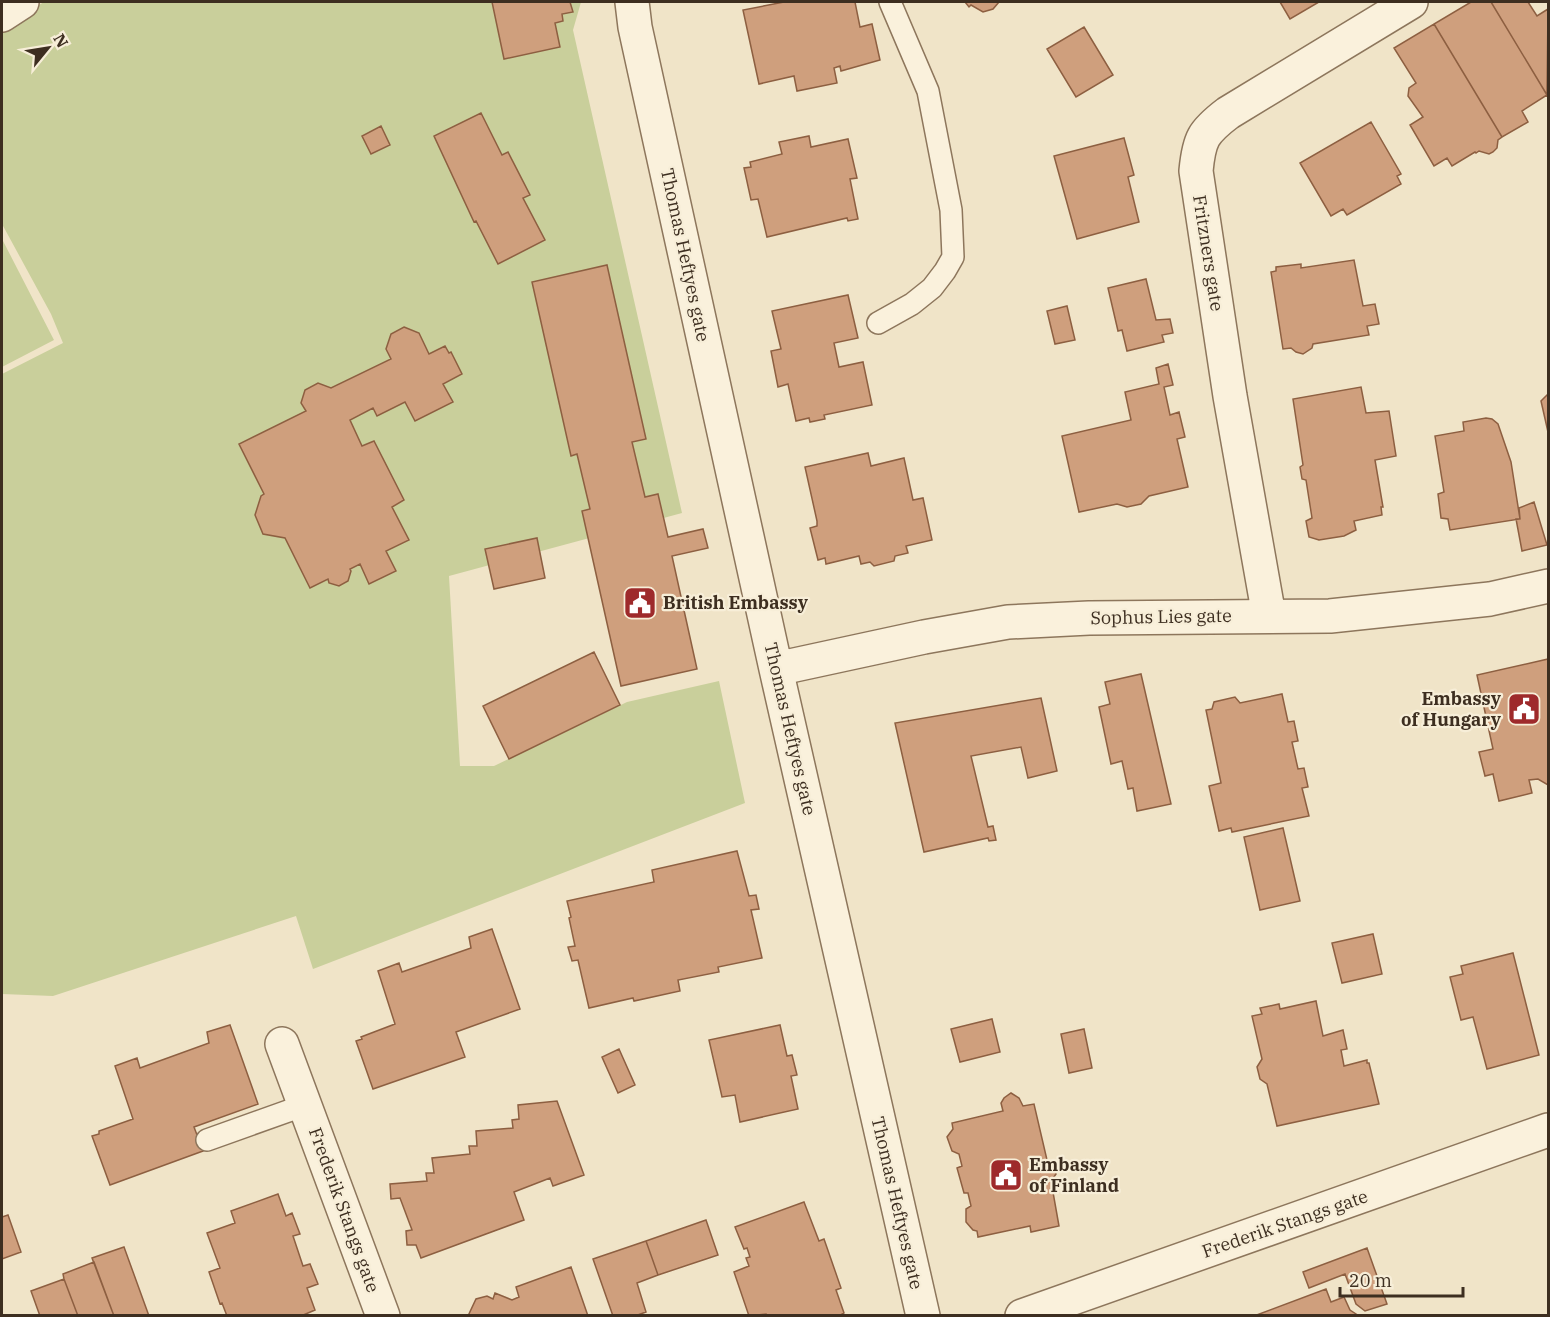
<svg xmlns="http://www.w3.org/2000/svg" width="1550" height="1317" viewBox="0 0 1550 1317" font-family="'IBM Plex Serif',serif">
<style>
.green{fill:#c9cf9b}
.building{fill:#cf9f7d;stroke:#8d5f41;stroke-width:1.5}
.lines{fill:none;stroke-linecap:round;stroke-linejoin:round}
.service-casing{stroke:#8d765c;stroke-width:24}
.minor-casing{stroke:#8d765c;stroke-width:36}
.service{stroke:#faf1dc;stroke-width:21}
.minor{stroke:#faf1dc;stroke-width:33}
.labels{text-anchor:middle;stroke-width:4.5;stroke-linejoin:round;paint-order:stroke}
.street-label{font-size:18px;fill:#3d2e20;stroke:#f7eed8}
.poi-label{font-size:18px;font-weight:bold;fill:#3d2e20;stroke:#f7eed8;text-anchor:start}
</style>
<rect width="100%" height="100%" fill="#f0e4c8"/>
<path class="green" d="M44,2H581L573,30L682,513L449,576L460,766H494L627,702L719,681L745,803L313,969L296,916L53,996L2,994V374L63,343L51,314L2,224V27Z
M2,239L54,340L2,367Z"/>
<path class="building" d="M492,2H570L573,12L562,14L563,21L555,23L560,47L504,59Z
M784,2H855L860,27L872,24L880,60L841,71L840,66L834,68L837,83L797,91L794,76L759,84L743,10Z
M965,2H999L993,9L983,12L971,5L969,7Z
M1280,2H1319L1290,19Z
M1471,2H1491L1547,95L1522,111L1528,122L1502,137L1434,24Z
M1491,2H1528L1537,16L1548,9L1547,95Z
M1434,24L1502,137L1498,140L1497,148L1493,152L1489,154L1479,151L1476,153L1475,152L1452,166L1447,158L1434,166L1410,125L1423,117L1408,96L1409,88L1416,83L1394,48Z
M1084,27L1113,75L1076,97L1047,49Z
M481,113L502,155L508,152L530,195L523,198L545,240L498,264L476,221L474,222L434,136Z
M1371,122L1401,174L1397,176L1401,184L1347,215L1343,209L1331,216L1300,163Z
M381,126L390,145L371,154L362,136Z
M809,136L811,147L848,139L857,178L850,179L858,219L848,221L847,218L767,237L758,199L751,200L744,168L751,167L750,162L782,154L779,142Z
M1124,138L1134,175L1128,177L1139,222L1077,239L1054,156Z
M1354,260L1363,306L1375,304L1379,324L1367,326L1369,335L1313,344L1312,348L1303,354L1296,352L1291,348L1283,349L1271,272L1276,271V267L1301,264V268Z
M607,265L646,439L632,442L645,497L658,494L668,537L703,529L708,548L672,556L697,669L621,686L582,511L590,509L577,454L571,456L532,282Z
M1146,279L1156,320L1170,319L1173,333L1162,335L1164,342L1127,351L1122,330L1118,331L1108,288Z
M848,295L858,338L834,343L839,367L863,362L872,405L824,415L825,419L810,422L809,418L796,421L788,384L778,387L771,351L781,349L772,311Z
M1067,306L1075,340L1055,344L1047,311Z
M404,327L419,333L429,354L445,346L449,353L451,352L462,374L443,384L453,402L415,421L405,402L377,416L373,408L350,420L362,446L374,441L404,500L392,507L409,540L386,551L396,571L369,584L360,564L350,569L351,571L348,581L339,586L329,583L328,579L310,588L285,538L263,534L255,515L261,496L264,494L239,444L306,411L301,403L305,390L318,383L331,388L391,359L386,349L391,334Z
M1168,364L1173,385L1164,387L1170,415L1179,412L1185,437L1177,439L1188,487L1149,496L1141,504L1127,507L1117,504L1079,512L1062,436L1131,420L1125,392L1159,384L1156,368Z
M1361,387L1366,413L1389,411L1396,456L1375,460L1383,507H1381L1382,515L1354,521L1356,530L1344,536L1319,540L1309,537L1306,521L1312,518L1306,480L1302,479L1300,467L1303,465L1293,399Z
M1548,394V432L1541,401Z
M1486,418L1492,419L1498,424L1511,462L1520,519L1450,530L1448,519L1441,518L1438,494L1444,492L1435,436L1464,431L1463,422Z
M868,453L871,466L904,458L913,500L923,498L932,540L906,546L908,553L895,556L894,561L874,566L870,562L861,564L859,556L826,564L825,558L818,560L810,528L817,526V521L805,467Z
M1534,502L1547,545L1522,551L1516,519H1520L1519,508Z
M537,538L545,578L494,589L485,549Z
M594,652L620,705L509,759L483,706Z
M1548,659V785L1538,779L1529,780L1532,793L1499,801L1493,774L1485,776L1479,752L1493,749L1477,675Z
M1141,674L1171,804L1137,811L1133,788L1128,789L1122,761L1111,764L1099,707L1110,704L1105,682Z
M1282,694L1288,722L1294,721L1298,741L1292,742L1298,769L1304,768L1308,787L1302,788L1309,816L1232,832L1231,828L1219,831L1209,786L1221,783L1206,710L1212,709L1214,702L1235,697L1240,703Z
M1041,698L1057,771L1028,778L1021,747L971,756L988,827L993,826L996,840L989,841L988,838L924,852L895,723Z
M1283,828L1300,901L1260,910L1244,837Z
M737,851L749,896L756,895L759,909L751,910L762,958L718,967L719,972L678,980L680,991L634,1001L633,998L589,1008L578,960L572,961L568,947L575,946L569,918L571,917L567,901L654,882L652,870Z
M492,929L520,1009L456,1032L465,1057L373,1089L356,1041L362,1039L361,1037L395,1024L378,971L399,963L402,972L471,948L469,937Z
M1373,934L1382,974L1342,983L1332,943Z
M1513,953L1539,1055L1487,1069L1473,1017L1461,1020L1450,977L1463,974L1461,966Z
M1316,1001L1323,1036L1343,1030L1347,1049L1341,1050L1344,1066L1367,1060V1063H1369L1379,1104L1277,1126L1267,1084L1260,1079L1257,1067L1262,1059L1252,1016L1262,1014L1260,1008L1279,1004L1280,1009Z
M992,1019L1000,1052L960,1062L951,1029Z
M230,1025L258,1104L194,1127L203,1151L110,1185L92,1136L99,1134V1131L133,1119L115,1066L137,1058L140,1068L209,1043L207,1032Z
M780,1025L787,1056L792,1055L797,1075L791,1076L798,1109L740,1122L735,1095L722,1097L709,1040Z
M1084,1029L1092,1068L1069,1073L1061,1034Z
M619,1049L635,1085L618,1093L602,1057Z
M1011,1093L1019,1098L1023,1106L1034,1104L1047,1160L1054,1164L1056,1174L1051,1181L1059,1226L1031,1232L1030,1226L978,1237L977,1231L973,1230L966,1222V1209L971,1206L968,1193H964L957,1168L962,1166L959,1154L952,1151L947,1137L953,1129L952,1123L1003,1111L1001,1103L1004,1098Z
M557,1101L584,1175L553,1186L550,1178L514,1192L524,1220L421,1258L416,1245H407L406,1231L412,1230L400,1198L391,1199L390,1184L427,1181L426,1173H434L432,1158L470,1154L469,1146H477L476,1131L513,1128L512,1120L519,1119L518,1105Z
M278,1194L286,1216L292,1213L300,1234L293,1236L303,1266L310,1264L318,1284L307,1288L315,1310L301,1316H227L222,1303L220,1304L209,1272L220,1268L207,1233L235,1223L231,1211Z
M804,1202L819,1241L824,1239L841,1288L836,1290L844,1313L839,1316H766V1314L749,1316L734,1272L749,1266L746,1258L750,1257L747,1248L744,1249L735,1227Z
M8,1215L21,1252L2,1259V1217Z
M706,1220L718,1255L658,1275L646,1241Z
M646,1241L658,1275L637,1283L646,1312L635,1316H613L593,1259Z
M124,1247L149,1316H114L92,1258Z
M1367,1248L1387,1304L1365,1311L1356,1304L1345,1274L1309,1288L1303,1272Z
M94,1262L114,1316H78L64,1279L63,1274Z
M571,1267L588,1316H468L476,1299L487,1296L493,1299L495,1293L512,1300L519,1297L516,1287Z
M64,1279L78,1316H40L31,1291Z
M1326,1289L1331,1302L1344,1297L1350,1310L1359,1316H1254Z"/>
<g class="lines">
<g class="service-casing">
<path id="service" d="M878,323L912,304L932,288L945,271L953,257L951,210L928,91L890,2
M207,1140L305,1105"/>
</g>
<g class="minor-casing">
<path id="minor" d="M632,2L635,27L776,669L923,1316
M2,15L22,2
M1269,616L1230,396L1196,171C1199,139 1203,132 1228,113L1411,2
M776,669L924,637L1008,622L1089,618L1330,616L1490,599L1548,586
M282,1044L383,1316
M1022,1316L1548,1130"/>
</g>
<use href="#service" class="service"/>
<use href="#minor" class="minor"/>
</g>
<defs>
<g id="civic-square" transform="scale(1.725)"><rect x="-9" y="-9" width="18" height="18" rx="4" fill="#9e2a2b" stroke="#f7eed8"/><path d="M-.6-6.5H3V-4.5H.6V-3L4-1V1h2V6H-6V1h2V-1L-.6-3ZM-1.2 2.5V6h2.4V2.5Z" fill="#fff"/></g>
</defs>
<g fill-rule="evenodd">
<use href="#civic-square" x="640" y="603"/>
<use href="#civic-square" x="1524" y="709"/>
<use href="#civic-square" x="1006" y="1175"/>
</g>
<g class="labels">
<g class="street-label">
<text transform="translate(1208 253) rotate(81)" y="6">Fritzners gate</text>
<text transform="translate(685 255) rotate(78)" y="6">Thomas Heftyes gate</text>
<text transform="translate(1161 617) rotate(-1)" y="6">Sophus Lies gate</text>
<text transform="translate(790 729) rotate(77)" y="6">Thomas Heftyes gate</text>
<text transform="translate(897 1203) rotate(77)" y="6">Thomas Heftyes gate</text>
<text transform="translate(344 1210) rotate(70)" y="6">Frederik Stangs gate</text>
<text transform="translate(1285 1224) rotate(-19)" y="6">Frederik Stangs gate</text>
</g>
<g class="poi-label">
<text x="663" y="609">British Embassy</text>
<text x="1501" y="705" text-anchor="end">Embassy<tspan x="1501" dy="21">of Hungary</tspan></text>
<text x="1029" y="1171">Embassy<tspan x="1029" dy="21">of Finland</tspan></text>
</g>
</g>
<rect width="1550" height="1317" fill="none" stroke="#3d2e20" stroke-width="6"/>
<g transform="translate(48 48) rotate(60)" stroke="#f7eed8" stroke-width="4.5" paint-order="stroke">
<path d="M0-4.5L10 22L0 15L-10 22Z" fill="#3d2e20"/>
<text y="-9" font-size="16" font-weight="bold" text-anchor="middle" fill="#3d2e20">N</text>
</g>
<path d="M1340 1287v9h123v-9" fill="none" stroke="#3d2e20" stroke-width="3"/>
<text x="1349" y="1287" font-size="18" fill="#3d2e20" stroke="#f7eed8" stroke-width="4.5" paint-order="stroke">20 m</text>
</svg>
